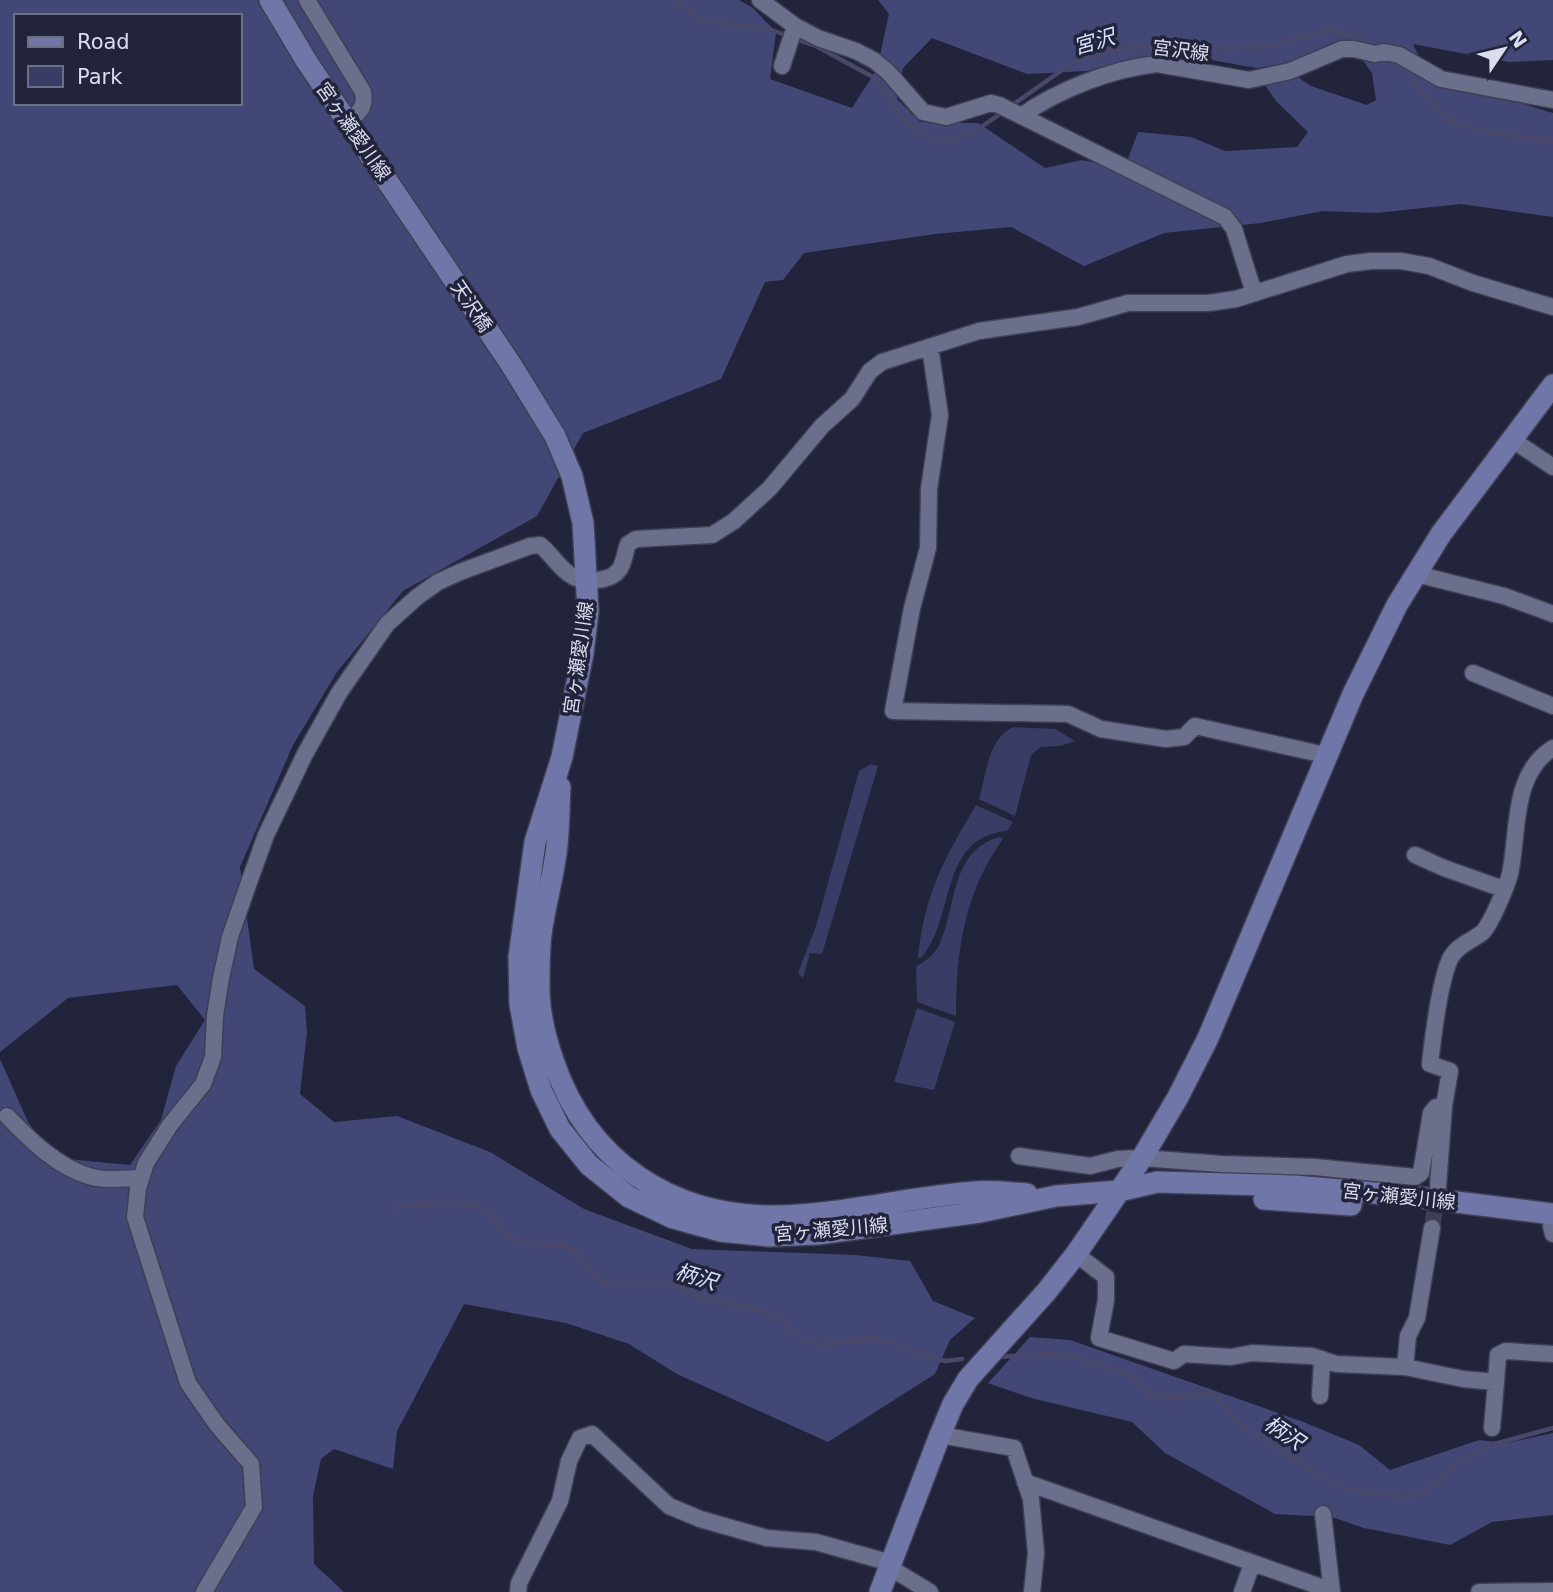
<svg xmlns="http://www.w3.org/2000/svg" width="1553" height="1592" viewBox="0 0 1553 1592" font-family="'DejaVu Sans','Noto Sans JP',sans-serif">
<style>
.green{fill:#393c65}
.forest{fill:#434776;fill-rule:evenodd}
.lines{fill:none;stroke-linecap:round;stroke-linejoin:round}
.stream{stroke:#4a486a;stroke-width:4.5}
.street-tunnel{stroke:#3e4057;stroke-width:16;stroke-dasharray:16 8;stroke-linecap:butt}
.street-casing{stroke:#3e3f54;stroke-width:19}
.secondary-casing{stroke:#3e3f54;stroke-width:24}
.street{stroke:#6b6f8b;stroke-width:16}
.secondary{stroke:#7176a8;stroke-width:21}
.labels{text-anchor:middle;stroke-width:7;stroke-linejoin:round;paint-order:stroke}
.street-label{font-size:19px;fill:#dbddee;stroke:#22243c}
.water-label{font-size:21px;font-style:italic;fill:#dadffe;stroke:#22243c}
</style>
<rect width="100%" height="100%" fill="#22243c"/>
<path class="green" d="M1013,727L1055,729L1075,741L1060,746L1041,747L1031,755L1015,816L979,799C986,775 988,739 1013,727Z
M871,764L878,766L822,954L810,953L803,978L798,973L816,926L859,771Z
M976,805L1013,822L1007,831C938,837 956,919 921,958H918C924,895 944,859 976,805Z
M999,837L1003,839C964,893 956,951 956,1016L917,1002L916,967C925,961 936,954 940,943C957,905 950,852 999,837Z
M917,1008L955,1022L934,1090L894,1082Z"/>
<path class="forest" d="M0,0H739L753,8L776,32L770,79L852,108L877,69L889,14L878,0H1553V60L1509,62L1413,44L1431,82L1490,94L1553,113V217L1461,204L1376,213L1323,211L1261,223L1164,233L1084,266L1011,227L935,234L804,253L783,280L765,282L721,379L583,433L537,516L403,591L337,672L293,745L240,867L254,969L305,1006L307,1032L300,1094L334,1122L397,1116L490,1152L584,1209L692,1249L855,1255L910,1261L933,1301L975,1318L950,1340L935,1374L828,1442L677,1374L629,1344L566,1323L464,1304L397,1431L393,1469L334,1449L321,1459L313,1496L314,1564L344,1592H0V1059L28,1122L56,1158L130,1165L161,1120L176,1066L205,1020L177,985L68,998L0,1052ZM16,16H240V103H16ZM932,38L1027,74L1087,71L1167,52L1256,68L1295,62L1349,42L1372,73L1376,100L1367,105L1311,86L1293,74L1273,76L1265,85L1276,101L1308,132L1297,147L1225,151L1191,137L1138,132L1124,169L1082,160L1045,168L978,123L920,122L897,99L903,68Z
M1030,1337L1070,1340L1301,1421L1359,1445L1390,1470L1479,1440L1507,1443L1553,1433V1515L1492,1522L1450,1545L1364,1528L1332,1517L1275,1514L1165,1453L1132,1422L1031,1398L988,1383Z"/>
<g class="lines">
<path class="stream" d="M676,0L701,21L769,29L788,36
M796,39L814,45L873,77L904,120L919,133L942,142L974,132L1004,111
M1387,59L1405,71L1446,118L1480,131L1553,141
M1011,106L1072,63L1103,52L1170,43L1229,48L1268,46L1331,30L1356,36L1372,47
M393,1209L402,1206C423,1205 467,1198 484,1210C494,1218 502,1228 510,1239L508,1238L529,1243L561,1245L574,1250L595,1277L608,1284L671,1283L694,1296L768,1312L780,1319L799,1338L819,1345L871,1338L892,1342L925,1356L945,1361L962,1359
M998,1357L1050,1354L1076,1357L1132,1376L1146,1392L1170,1398L1207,1393L1216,1397L1240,1424L1260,1438L1324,1478L1351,1490L1406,1497L1419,1494L1441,1480L1454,1465L1487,1446L1553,1428"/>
<path class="street-tunnel" d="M1432,1228L1438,1189"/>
<g class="street-casing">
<path id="street" d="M307,0L363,92C366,108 359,112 348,122
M760,0L795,26L818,38L856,51L875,61L888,72L923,112L946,117L991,103L999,105L1225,217L1234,229L1254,293
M782,66L795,26
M1021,116C1058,90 1111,69 1157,64L1249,80L1290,71L1342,49H1354L1375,54L1384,52L1399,55L1441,79L1553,100
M930,347L940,415L929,489L928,548L912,608L893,711L1068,714L1101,729L1166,739L1184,737L1195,726L1325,755
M1511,439L1553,467
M1416,574L1504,596L1553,614
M1473,673L1553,706
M1415,855L1444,868L1503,889
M7,1116C30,1140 58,1168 92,1177C106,1181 126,1178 141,1178
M1019,1156L1090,1166L1118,1159L1142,1158L1222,1164L1315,1167L1415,1177L1421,1173L1431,1113L1436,1107L1444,1106
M1438,1186L1444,1106L1450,1071L1430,1064C1433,1037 1440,981 1450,959C1457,945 1472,941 1483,932C1491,923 1507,886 1510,874C1519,832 1511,774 1553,748
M1551,1226L1553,1234
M1432,1228L1417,1318L1408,1336L1405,1367L1463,1379L1496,1382L1498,1355L1506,1351L1553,1354
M1076,1254L1106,1277V1300L1099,1338L1174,1361L1184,1354L1231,1357L1252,1353L1312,1356L1336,1364L1405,1367
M1320,1396L1322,1359
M1492,1428L1496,1382
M940,1435L1014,1448L1031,1499L1036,1553L1032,1592
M1025,1482L1332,1591
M1323,1514L1332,1592
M889,1567L930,1592
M204,1592L254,1507L251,1464L217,1425L188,1383L135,1217L138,1188L146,1163L170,1125L203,1084L213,1057L215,1016L221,978L230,937L248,885L266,835L305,754L339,693L387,624L417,597L438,582L460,572L530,546L540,545C552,554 559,569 572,576C584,583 610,582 619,570C624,564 625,552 628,544L636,539L712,535L734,521L770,488L822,426L852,399L870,371L882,362L979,331L1078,317L1128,303H1208L1236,299L1347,264L1371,261H1401L1429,266L1473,283L1553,307
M518,1592L519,1583L560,1501L569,1461L580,1438L592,1434L669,1506L700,1519L767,1538L816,1542L891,1563
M1242,1592L1252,1564
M1479,1592L1553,1591"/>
</g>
<g class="secondary-casing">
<path id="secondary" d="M270,0L307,62L512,366L555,436L572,476L583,523L588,611L583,653L562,757L535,842L519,957L520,1004L528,1048L541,1090L560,1129L589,1165L629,1197L673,1218L720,1231L769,1236L818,1234L980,1212L1056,1196L1119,1191L1157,1182L1294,1186L1408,1196L1553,1214
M560,787C559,806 559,826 557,845C554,875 545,904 541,934C539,951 539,970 539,987C539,1011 545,1037 553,1060C587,1162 672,1218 779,1216C845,1214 909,1197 974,1192C991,1190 1010,1193 1027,1194
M1264,1199L1351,1205
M880,1592L940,1435L953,1404L968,1379L1047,1291L1076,1254L1142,1158L1178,1097L1208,1038L1353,694L1397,605L1441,534L1553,385"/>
</g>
<use href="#street" class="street"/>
<use href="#secondary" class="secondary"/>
</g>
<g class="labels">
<g class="street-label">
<text transform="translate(1181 50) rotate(7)" y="7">宮沢線</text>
<text transform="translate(354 131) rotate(55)" y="7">宮ヶ瀬愛川線</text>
<text transform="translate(472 306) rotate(56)" y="7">天沢橋</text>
<text transform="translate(578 658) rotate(-82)" y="7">宮ヶ瀬愛川線</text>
<text transform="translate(1399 1196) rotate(6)" y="7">宮ヶ瀬愛川線</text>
<text transform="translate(831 1229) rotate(-5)" y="7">宮ヶ瀬愛川線</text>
</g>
<g class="water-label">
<text transform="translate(1094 42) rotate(-16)" y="7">宮沢</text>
<text transform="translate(696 1277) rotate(17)" y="7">柄沢</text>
<text transform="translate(1284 1433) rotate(34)" y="7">柄沢</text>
</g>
</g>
<rect x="14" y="14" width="228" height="91" fill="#22243c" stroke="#6c6e83" stroke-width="2"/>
<rect x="28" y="37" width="35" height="10" fill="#7176a8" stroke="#6c6e83" stroke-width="2"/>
<text x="77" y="49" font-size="21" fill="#dbddee">Road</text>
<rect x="28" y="66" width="35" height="21" fill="#393c65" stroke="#6c6e83" stroke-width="2"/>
<text x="77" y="84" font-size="21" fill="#dbddee">Park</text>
<g transform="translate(1504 49) rotate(55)" stroke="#22243c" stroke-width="5" paint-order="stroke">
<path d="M0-5L12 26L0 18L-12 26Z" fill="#dbddee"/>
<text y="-10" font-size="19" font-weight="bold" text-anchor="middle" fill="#dbddee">N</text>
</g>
</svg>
